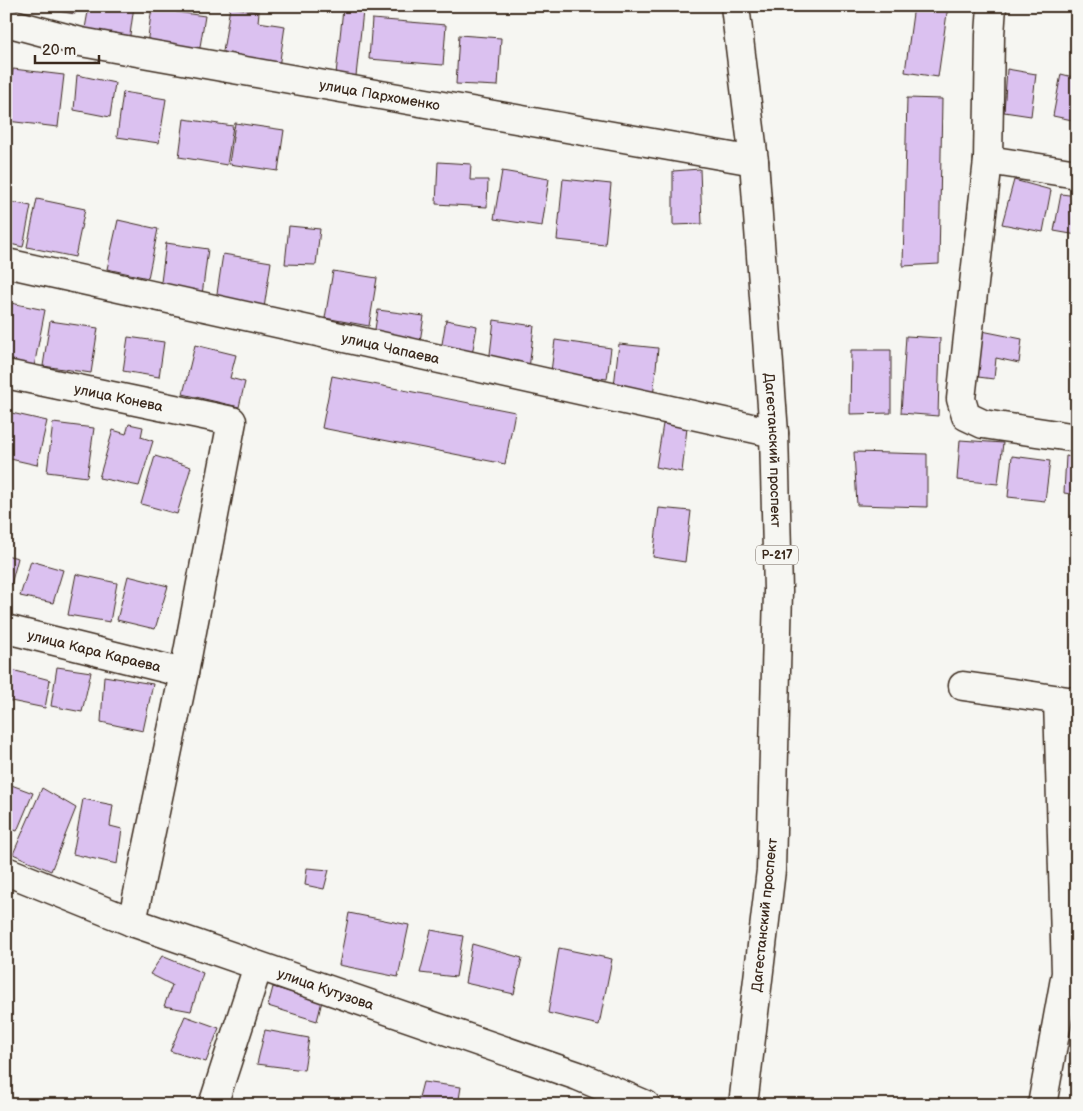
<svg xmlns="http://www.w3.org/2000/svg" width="1083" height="1111" viewBox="0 0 1083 1111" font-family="'Balsamiq Sans',sans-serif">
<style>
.building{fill:#dbc1f0;stroke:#3b2a1e}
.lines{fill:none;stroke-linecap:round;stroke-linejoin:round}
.minor-casing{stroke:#3b2a1e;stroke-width:31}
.highway-casing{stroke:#3b2a1e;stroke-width:31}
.minor{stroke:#f6f6f2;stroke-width:28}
.highway{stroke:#f6f6f2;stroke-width:28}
.labels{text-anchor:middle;stroke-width:5;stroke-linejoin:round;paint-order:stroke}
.shield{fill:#f6f6f2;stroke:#73675e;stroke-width:1}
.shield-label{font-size:12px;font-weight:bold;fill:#3b2a1e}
.street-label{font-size:14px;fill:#3b2a1e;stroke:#f6f6f2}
</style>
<rect width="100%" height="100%" fill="#f6f6f2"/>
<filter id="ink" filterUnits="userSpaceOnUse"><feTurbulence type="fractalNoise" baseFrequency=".02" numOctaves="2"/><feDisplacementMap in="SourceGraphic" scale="10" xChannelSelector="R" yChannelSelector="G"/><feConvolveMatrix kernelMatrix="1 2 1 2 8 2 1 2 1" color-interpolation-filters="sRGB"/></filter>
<g filter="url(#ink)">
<path class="building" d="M28,6H76L75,14Z
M89,6H134L129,42L84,34Z
M152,6H176V12L205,16L199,53L147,45Z
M914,6H948L938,77L905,72Z
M230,7L259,12L258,22L285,26L279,67L222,58Z
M343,9L363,11L356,76L336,74Z
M372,19L446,25L443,65L369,59Z
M459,35L501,38L498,86L456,84Z
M13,69L64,75L58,127L7,121Z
M1007,69L1036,74L1031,116L1004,112Z
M1061,74L1077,78V121L1053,116Z
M77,75L115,83L110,117L74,110Z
M123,92L166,99L159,143L117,137Z
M907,98L942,99L939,264L903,266Z
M184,119L233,126L227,165L179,157Z
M235,123L284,130L278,171L229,164Z
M438,162L471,164L470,180H488L487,207L436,204Z
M700,169L702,224L673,225V171Z
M502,171L549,179L542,226L494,219Z
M563,179L611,184L605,245L557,240Z
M1014,180L1051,190L1043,232L1002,224Z
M1061,194L1077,196V235L1054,231Z
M37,199L85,209L75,257L27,247Z
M6,201L31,206L23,247L6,243Z
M118,220L158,229L148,278L107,269Z
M289,226L320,229L316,265L285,264Z
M166,243L208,249L202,295L160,290Z
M223,254L271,262L264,308L216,300Z
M333,271L377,278L369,326L325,318Z
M6,302L45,310L33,372L6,367Z
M378,310L424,316L419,348L373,342Z
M446,320L477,326L472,355L441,350Z
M494,320L534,326L529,369L489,363Z
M50,321L98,328L91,373L43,366Z
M977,330L1022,339L1019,363L996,358L994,379L970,376Z
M906,336L940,338L938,416L901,413Z
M128,337L164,342L159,377L123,371Z
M555,340L611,348L607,379L551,372Z
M619,344L658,348L653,398L613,394Z
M195,345L236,355L230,378L245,382L239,407L183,394Z
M851,350H891V413L850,414Z
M332,376L515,412L505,464L322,428Z
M7,412L47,421L37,465L6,458Z
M53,423L94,428L87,477L47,472Z
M129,424L143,427L141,437L153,441L139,486L99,478L113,430L126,434Z
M663,424L687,428L682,472L656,467Z
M960,440L1003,443L998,484L957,480Z
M854,452L927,454V507L857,505Z
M155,456L191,467L177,514L141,504Z
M1012,456L1050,461L1045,501L1008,497Z
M1066,456L1077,458V495L1064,493Z
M659,508L691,511L685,562L653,557Z
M6,555L18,558L7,600L6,599Z
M31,561L63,570L53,603L20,596Z
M76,574L117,583L110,622L68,615Z
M128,576L168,586L155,629L117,620Z
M57,667L91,672L82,712L51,706Z
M12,670L50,680L45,708L6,700V689Z
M104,676L153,684L143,731L101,722Z
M6,783L33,793L17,831L6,827Z
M42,788L76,808L51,871L13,854Z
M83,799L113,805L110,826L122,829L117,864L73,854Z
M307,868L329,870L324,889L305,885Z
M349,913L409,925L398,977L339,965Z
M431,930L463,936L456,977L420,973Z
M472,944L522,958L514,994L465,983Z
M559,948L612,959L599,1025L548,1013Z
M162,956L203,973L191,1011L164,1006L172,985L150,974Z
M273,987L322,1001L317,1021L268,1006Z
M185,1016L219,1028L206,1062L170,1051Z
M265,1030L309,1038L304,1070L257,1064Z
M423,1082L461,1087L458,1105H417Z"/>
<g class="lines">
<g class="minor-casing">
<g id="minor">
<path d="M992,6L990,35L988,160L961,399L966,416L983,424L1077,438"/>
<path id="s1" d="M6,22L81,42L754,161"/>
<path d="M988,160L1077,174"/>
<path id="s2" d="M6,263L774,433"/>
<path id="s3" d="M6,374L232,421L184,673L132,922"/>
<path id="s4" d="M6,629L184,673"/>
<path d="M963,686L1075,702"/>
<path id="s5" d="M6,871L132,922L578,1076L646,1105"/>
<path d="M213,1105L258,966"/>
<path d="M1042,1105L1066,973L1058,700"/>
</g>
</g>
<g class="highway-casing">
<g id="highway">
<path id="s6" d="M735,6L754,161L774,433L778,591L771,870L743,1105"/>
</g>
</g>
<use href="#minor" class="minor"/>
<use href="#highway" class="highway"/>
</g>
</g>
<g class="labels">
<rect class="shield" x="756" y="545.5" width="42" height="19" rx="4"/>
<g class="shield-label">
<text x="777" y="559">Р-217</text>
</g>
<g class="street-label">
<text dy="5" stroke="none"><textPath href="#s1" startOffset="381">улица Пархоменко</textPath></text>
<text dy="5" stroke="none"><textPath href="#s2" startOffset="394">улица Чапаева</textPath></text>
<text dy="5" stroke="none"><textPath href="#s3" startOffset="115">улица Конева</textPath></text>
<text dy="5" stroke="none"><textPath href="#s6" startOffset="446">Дагестанский проспект</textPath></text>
<text dy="5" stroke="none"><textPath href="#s4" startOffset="91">улица Кара Караева</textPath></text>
<text transform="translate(764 915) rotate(-84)" y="5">Дагестанский проспект</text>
<text dy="5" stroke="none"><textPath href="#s5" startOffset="341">улица Кутузова</textPath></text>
</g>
</g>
<rect width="1083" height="1111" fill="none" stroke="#f6f6f2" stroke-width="25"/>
<rect x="12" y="12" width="1058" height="1086" fill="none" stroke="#3b2a1e" stroke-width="2" filter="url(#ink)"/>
<path d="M35 55v8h64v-8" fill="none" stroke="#3b2a1e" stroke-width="2.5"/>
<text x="42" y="55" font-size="15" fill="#3b2a1e" stroke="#f6f6f2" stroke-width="4" paint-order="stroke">20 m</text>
</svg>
